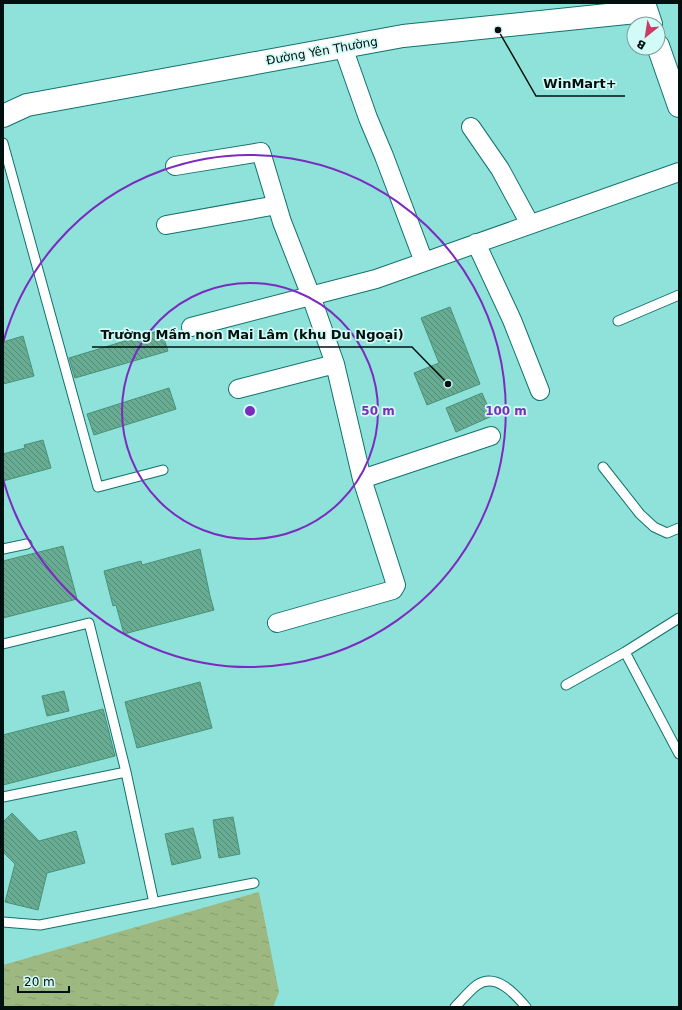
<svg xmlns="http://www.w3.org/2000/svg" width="682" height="1010" viewBox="0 0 682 1010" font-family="'DejaVu Sans',sans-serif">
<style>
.water{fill:url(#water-ripples)}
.building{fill:url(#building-back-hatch);stroke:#499177}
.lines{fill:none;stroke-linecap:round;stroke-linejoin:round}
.lane-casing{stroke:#11726c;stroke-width:11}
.street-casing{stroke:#11726c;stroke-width:20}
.secondary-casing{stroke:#11726c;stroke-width:24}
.highway-casing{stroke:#11726c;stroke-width:24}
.lane{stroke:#fff;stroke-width:9}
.street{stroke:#fff;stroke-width:18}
.secondary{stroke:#fff;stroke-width:22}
.highway{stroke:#fff;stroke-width:22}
.ring{fill:none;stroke:#7b2cbf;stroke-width:2}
.labels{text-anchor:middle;stroke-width:3.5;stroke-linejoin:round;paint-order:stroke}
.street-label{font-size:12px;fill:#00100e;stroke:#d2faf6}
.centre{fill:#7b2cbf;stroke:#d2faf6;stroke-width:2}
.ring-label{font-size:12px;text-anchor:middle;font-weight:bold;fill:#7b2cbf;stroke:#d2faf6;stroke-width:3.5;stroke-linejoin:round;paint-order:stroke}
.leader{fill:none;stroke:#00100e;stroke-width:1.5}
.callout-dot{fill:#00100e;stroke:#d2faf6;stroke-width:1.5}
.callout-label{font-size:13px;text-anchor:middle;font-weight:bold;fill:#00100e;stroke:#d2faf6;stroke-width:3.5;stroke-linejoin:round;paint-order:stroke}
</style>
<defs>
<pattern id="water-ripples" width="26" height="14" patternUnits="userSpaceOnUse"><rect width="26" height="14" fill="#9eb881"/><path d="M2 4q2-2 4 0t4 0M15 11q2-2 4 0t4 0" fill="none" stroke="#869d6e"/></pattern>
<pattern id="building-back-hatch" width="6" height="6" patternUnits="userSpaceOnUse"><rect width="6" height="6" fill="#68ac93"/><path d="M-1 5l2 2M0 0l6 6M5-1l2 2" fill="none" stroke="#538b76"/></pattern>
</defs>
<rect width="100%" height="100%" fill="#8ee2da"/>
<path class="water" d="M259,892L279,992L273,1007H3V965Z"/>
<path class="building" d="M450,307L480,384L427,405L414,373L439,363L421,318Z
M161,330L168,351L75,378L69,358Z
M23,336L34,376L3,384V342Z
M169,388L176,409L94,435L87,414Z
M482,393L492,416L456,432L446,408Z
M43,440L51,468L3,481V454L25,448L24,445Z
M63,546L77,599L3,618V561Z
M200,549L210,596L214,610L124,634L116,605L113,606L104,571L141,561L142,565Z
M200,682L212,728L137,748L125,702Z
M64,691L69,711L47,716L42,696Z
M103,709L115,756L3,785V735Z
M12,813L39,841L76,831L85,863L47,873L38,910L5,902L15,864L3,852V822Z
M233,817L240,854L219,858L213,820Z
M193,828L201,858L172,865L165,834Z"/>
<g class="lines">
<g class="lane-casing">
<path id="lane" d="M3,143L98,487L163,470
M618,321L679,295
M603,467L640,514L654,527L667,533L679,528
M3,549L27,544
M3,644L89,623L126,772L154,903
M625,652L679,754
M566,685L625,652L679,618
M3,797L126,772
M3,922L40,925L254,883
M455,1007C461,1001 470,990 477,985C496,972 515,994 526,1007"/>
</g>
<g class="street-casing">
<path id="street" d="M343,47L368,118L384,156L424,262
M471,127L500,169L530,224
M175,166L261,152L282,222L311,296L335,364L362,479
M166,225L277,205
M476,243L512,320L540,391
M191,327L376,279L679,172
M238,389L335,364
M277,623L393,590L396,585L362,479L491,436"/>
</g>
<g class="secondary-casing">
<path id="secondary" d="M3,116L27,105L403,36L646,11"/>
</g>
<g class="highway-casing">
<path id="highway" d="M644,3L651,24
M658,46L679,106"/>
</g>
<use href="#lane" class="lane"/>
<use href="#street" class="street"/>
<use href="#secondary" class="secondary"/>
<use href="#highway" class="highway"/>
</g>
<g class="ring">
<circle cx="250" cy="411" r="128"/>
<path d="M3 343A256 256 0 1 1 3 479"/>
</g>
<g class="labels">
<g class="street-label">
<text transform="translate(322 51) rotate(-10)" y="4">Đường Yên Thường</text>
</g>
</g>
<circle cx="250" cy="411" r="6" class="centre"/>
<g class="ring-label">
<text x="378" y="415">50 m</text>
<text x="506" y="415">100 m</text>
</g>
<path class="leader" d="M498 30L536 96H625M448 384L412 347H92"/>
<g class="callout-dot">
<circle cx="498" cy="30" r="4"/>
<circle cx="448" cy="384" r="4"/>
</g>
<g class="callout-label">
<text x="580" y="88">WinMart+</text>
<text x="252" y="339">Trường Mầm non Mai Lâm (khu Du Ngoại)</text>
</g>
<rect width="682" height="1010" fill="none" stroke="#00100e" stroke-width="8"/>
<g transform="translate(646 36) rotate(210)"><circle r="19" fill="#d2faf6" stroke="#7e9c99"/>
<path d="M0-3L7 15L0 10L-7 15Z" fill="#cb3c64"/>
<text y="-6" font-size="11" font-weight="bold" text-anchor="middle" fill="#00100e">B</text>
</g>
<path d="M18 986v6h51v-6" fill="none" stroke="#00100e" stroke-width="2"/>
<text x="24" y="986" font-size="12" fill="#00100e" stroke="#d2faf6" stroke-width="3" paint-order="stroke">20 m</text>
</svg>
